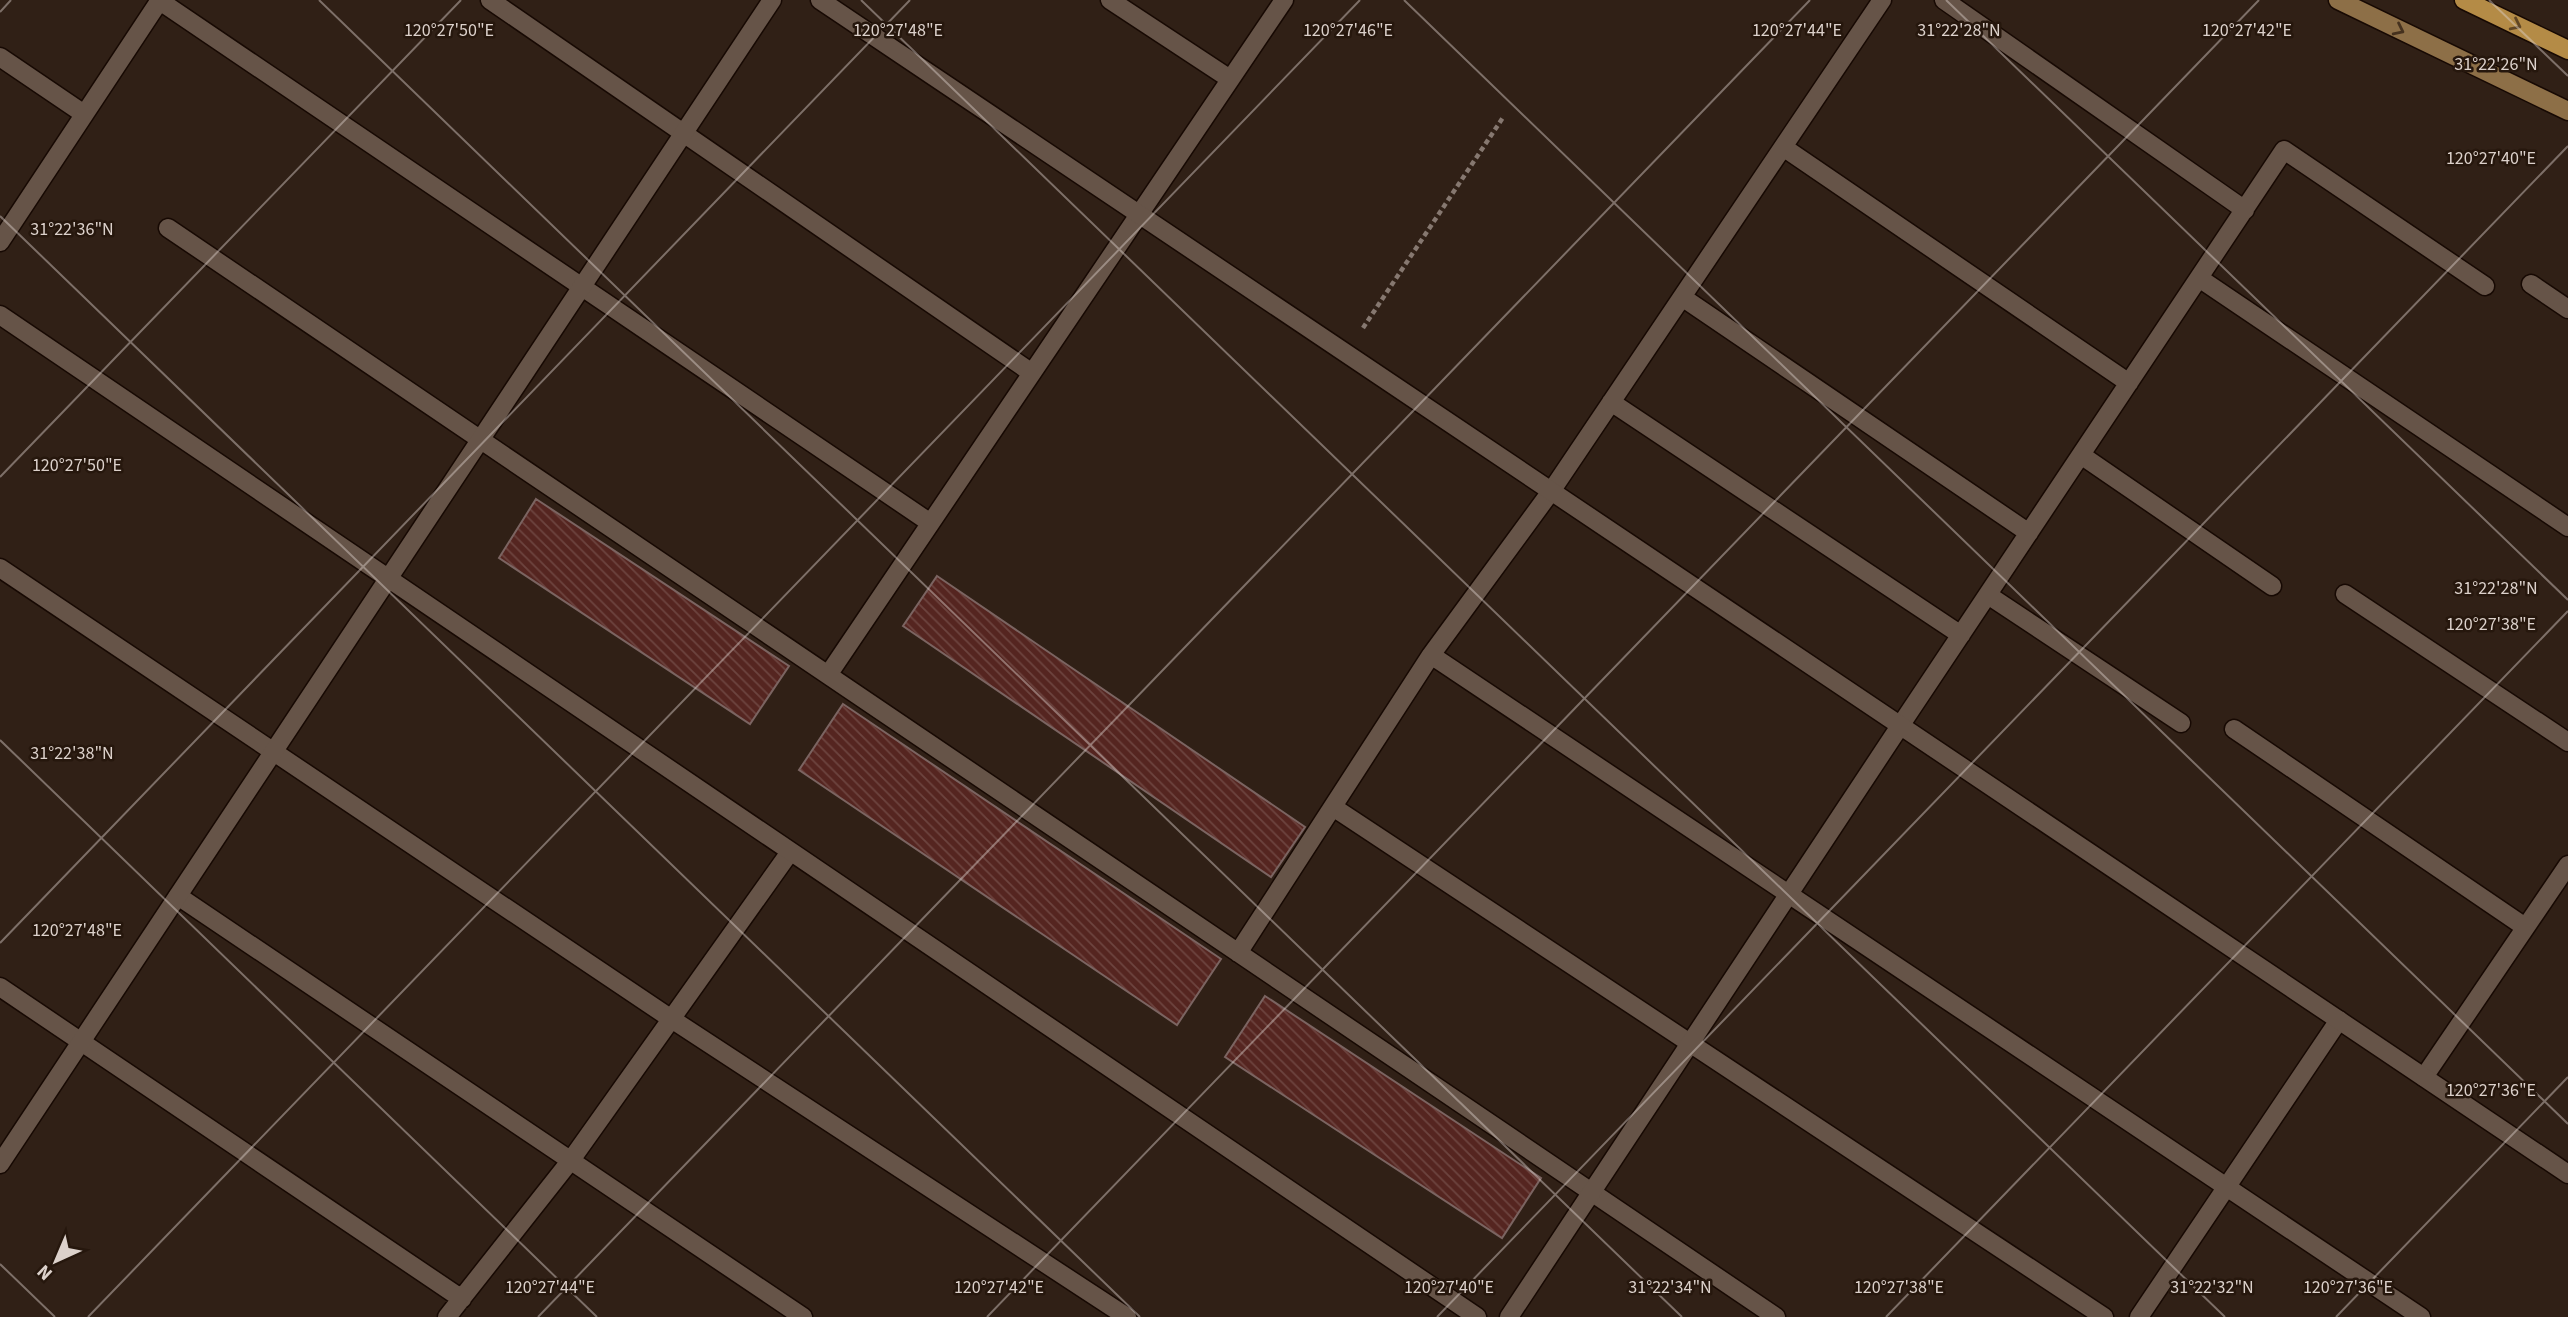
<svg xmlns="http://www.w3.org/2000/svg" width="2568" height="1317" viewBox="0 0 2568 1317" font-family="'Source Sans 3',sans-serif">
<style>
.building{fill:url(#building-back-hatch);stroke:#7b6461;stroke-width:2}
.lines{fill:none;stroke-linecap:round;stroke-linejoin:round}
.service-casing{stroke:#170903;stroke-width:21}
.minor-casing{stroke:#170903;stroke-width:21}
.secondary-casing{stroke:#170903;stroke-width:21}
.primary-casing{stroke:#170903;stroke-width:21}
.path{stroke:#867870;stroke-width:4.5;stroke-dasharray:5 3.5;stroke-linecap:butt}
.service{stroke:#665448;stroke-width:18}
.minor{stroke:#665448;stroke-width:18}
.secondary{stroke:#8d6f47;stroke-width:18}
.primary{stroke:#b48b46;stroke-width:18}
.oneway{stroke:#5f4524}
.oneway2{stroke:#45311e}
.ticks{fill:none;stroke:#dcd1cb;stroke-width:2;stroke-opacity:0.45}
.ticks-label{font-size:18px;text-anchor:middle;fill:#dcd1cb;stroke:#26170d;stroke-width:5;stroke-linejoin:round;paint-order:stroke}
</style>
<defs>
<pattern id="building-back-hatch" width="6" height="6" patternUnits="userSpaceOnUse" patternTransform="scale(1.75)"><rect width="6" height="6" fill="#552520"/><path d="M-1 5l2 2M0 0l6 6M5-1l2 2" fill="none" stroke="#6d443f"/></pattern>
</defs>
<rect width="100%" height="100%" fill="#302016"/>
<path class="building" d="M536,499L789,666L750,724L499,558Z
M937,576L1305,827L1271,877L903,626Z
M843,704L1221,959L1177,1025L799,770Z
M1265,996L1541,1178L1502,1238L1225,1057Z"/>
<g class="lines">
<g class="service-casing">
<path id="service" d="M490,0L1032,373
M1110,0L1230,79
M1944,0L2245,210
M160,1L929,522
M0,57L84,114
M1783,147L2129,383
M168,228L1776,1317
M0,242L160,0
M2199,278L2568,527
M2531,284L2568,309
M1682,297L2029,533
M1611,402L1961,635
M2081,455L2272,586
M0,568L670,1018L1127,1317
M2345,594L2568,742
M1988,595L2181,723
M1431,655L2421,1317
M828,675L1284,0
M1900,726L2284,150L2485,286
M2234,729L2525,927
M1333,807L2104,1317
M178,896L803,1317
M1238,953L1431,655L1552,490L1882,0
M0,987L462,1299
M2424,1077L2568,865
M447,1317L571,1160L790,852
M2139,1317L2339,1020"/>
</g>
<g class="minor-casing">
<path id="minor" d="M820,0L2568,1174
M0,315L1477,1317
M0,1164L772,0
M1509,1317L1900,726"/>
</g>
<g class="secondary-casing">
<path id="secondary" d="M2338,0L2568,111"/>
</g>
<g class="primary-casing">
<path id="primary" d="M2464,0L2568,50"/>
</g>
<path class="path" d="M1363,328L1504,116"/>
<use href="#service" class="service"/>
<use href="#minor" class="minor"/>
<use href="#secondary" class="secondary"/>
<use href="#primary" class="primary"/>
</g>
<defs><path id="oneway-chevron" d="M-2-3.5L2.5 0L-2 3.5" fill="none" stroke-width="1.6" stroke-linecap="round" stroke-linejoin="round" transform="scale(1.75)"/></defs>
<use class="oneway" href="#oneway-chevron" transform="translate(2516 25) rotate(26)"/>
<use class="oneway2" href="#oneway-chevron" transform="translate(2399 30) rotate(26)"/>
<path class="ticks" d="M319,0L1682,1317M861,0L2225,1317M1404,0L2568,1124M1946,0L2568,600M2489,0L2568,76M0,12L11,0M0,216L1140,1317M0,477L461,0M0,740L597,1317M0,943L910,0M0,1264L55,1317M88,1317L1360,0M538,1317L1810,0M987,1317L2259,0M1437,1317L2568,146M1886,1317L2568,611M2336,1317L2568,1077"/>
<g class="ticks-label">
<text x="1959" y="36">31°22'28"N</text>
<text x="449" y="36">120°27'50"E</text>
<text x="898" y="36">120°27'48"E</text>
<text x="1348" y="36">120°27'46"E</text>
<text x="1797" y="36">120°27'44"E</text>
<text x="2247" y="36">120°27'42"E</text>
<text x="2496" y="70">31°22'26"N</text>
<text x="2491" y="164">120°27'40"E</text>
<text x="72" y="235">31°22'36"N</text>
<text x="77" y="471">120°27'50"E</text>
<text x="2496" y="594">31°22'28"N</text>
<text x="2491" y="630">120°27'38"E</text>
<text x="72" y="759">31°22'38"N</text>
<text x="77" y="936">120°27'48"E</text>
<text x="2491" y="1096">120°27'36"E</text>
<text x="550" y="1293">120°27'44"E</text>
<text x="999" y="1293">120°27'42"E</text>
<text x="1449" y="1293">120°27'40"E</text>
<text x="1899" y="1293">120°27'38"E</text>
<text x="2348" y="1293">120°27'36"E</text>
<text x="1670" y="1293">31°22'34"N</text>
<text x="2212" y="1293">31°22'32"N</text>
</g>
<g transform="translate(56 1261) rotate(224)" stroke="#26170d" stroke-width="5" paint-order="stroke">
<path d="M0-5L12 26L0 18L-12 26Z" fill="#dcd1cb"/>
<text y="-10" font-size="19" font-weight="bold" text-anchor="middle" fill="#dcd1cb">N</text>
</g>
</svg>
